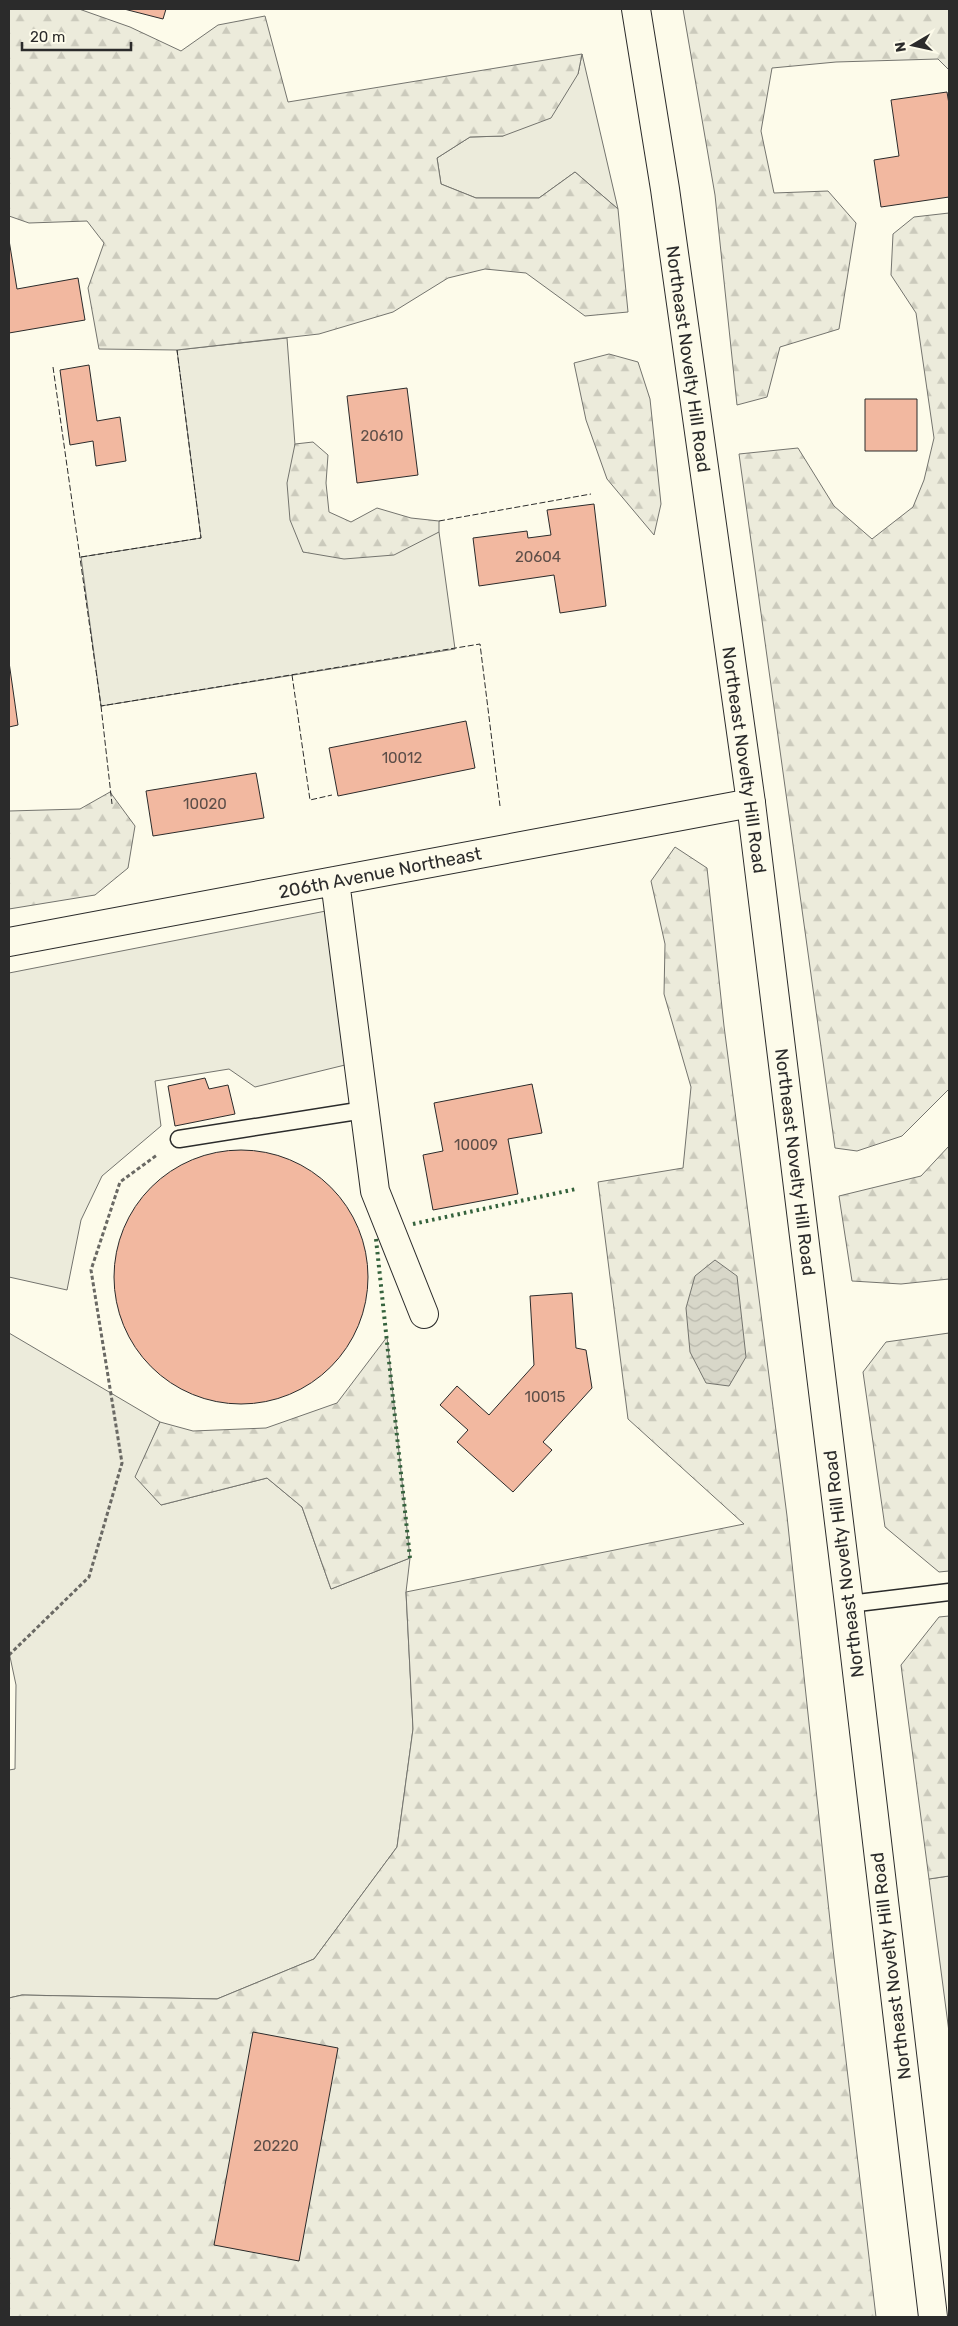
<svg xmlns="http://www.w3.org/2000/svg" width="958" height="2326" viewBox="0 0 958 2326" font-family="Rubik,sans-serif">
<style>
.grass{fill:#ecebdb;stroke:#74746e}
.forest{fill:url(#forest-firs);stroke:#74746e}
.water{fill:url(#water-waves);stroke:#74746e}
.building{fill:#f2b8a0;stroke:#2b2b2b}
.lines{fill:none;stroke-linecap:round;stroke-linejoin:round}
.lane-casing{stroke:#2b2b2b;stroke-width:19}
.street-casing{stroke:#2b2b2b;stroke-width:30}
.secondary-casing{stroke:#2b2b2b;stroke-width:30}
.path{stroke:#6a6964;stroke-width:3;stroke-dasharray:4 2.5;stroke-linecap:butt}
.lane{stroke:#fdfbea;stroke-width:16}
.street{stroke:#fdfbea;stroke-width:28}
.secondary{stroke:#fdfbea;stroke-width:28}
.hedge{stroke:#34623c;stroke-width:4;stroke-dasharray:2.5 4;stroke-linecap:butt}
.fence{stroke:#2b2b2b;stroke-width:1;stroke-dasharray:6 2.5;stroke-linecap:butt}
.labels{text-anchor:middle;stroke-width:4;stroke-linejoin:round;paint-order:stroke}
.number-label{font-size:15px;fill:#5d4e48}
.street-label{font-size:18px;fill:#2b2b2b;stroke:#fdfbea}
</style>
<defs>
<pattern id="forest-firs" width="22" height="20" patternUnits="userSpaceOnUse" patternTransform="scale(1.25)"><rect width="22" height="20" fill="#ecebdb"/><path d="M5 1l3.5 6h-7zM16 11l3.5 6h-7z" fill="#cbcabc"/></pattern>
<pattern id="water-waves" width="16" height="10" patternUnits="userSpaceOnUse" patternTransform="scale(1.25)"><rect width="16" height="10" fill="#d8d7c9"/><path d="M0 5q4-4 8 0t8 0" fill="none" stroke="#bab9ad"/></pattern>
</defs>
<rect width="100%" height="100%" fill="#fdfbea"/>
<path class="grass" d="M582,54L618,209L575,172L539,198H476L441,184L437,158L470,137L503,136L578,74Z
M287,338L303,552L439,532L455,649L101,706L81,557L201,538L177,350Z
M331,910L345,1065L255,1087L229,1069L155,1081L161,1126L102,1176L81,1220L67,1290L9,1277V973Z
M9,1333L160,1422L136,1477L161,1505L267,1478L302,1507L331,1589L410,1558L406,1592L413,1729L397,1847L314,1959L217,1999L22,1995L9,1998V1770L15,1769L16,1685L9,1652Z
M949,1876V2032L929,1879Z"/>
<path class="forest" d="M9,9H79L130,27L181,51L218,25L265,16L288,102L582,54L578,74L551,118L503,136L470,137L437,158L441,184L476,198H539L575,172L618,209L628,312L585,316L526,273L485,269L448,278L393,312L319,334L177,350L99,349L88,288L104,243L87,221L29,223L9,216Z
M683,9H949V70L938,59L836,62L772,68L761,131L774,193L828,191L856,223L839,329L780,347L767,397L737,405L715,195Z
M949,213V1089L902,1136L857,1151L835,1148L739,454L798,448L834,506L872,539L913,507L924,480L934,438L916,313L891,275L893,234L914,217Z
M609,354L638,362L650,399L661,504L654,535L607,479L586,420L574,363Z
M313,442L328,455L326,483L329,512L351,522L377,508L411,518L439,521V532L394,555L344,559L303,552L290,520L287,483L295,444Z
M110,792L135,826L128,868L95,895L9,909V811L80,809Z
M675,847L707,868L724,1026L787,1516L833,1949L876,2317H9V1998L22,1995L217,1999L314,1959L397,1847L413,1729L406,1592L744,1524L628,1419L598,1182L683,1168L691,1087L664,994L665,944L651,881Z
M949,1146V1279L901,1284L852,1281L839,1196L921,1176Z
M949,1333V1571L939,1572L885,1527L863,1372L886,1342Z
M387,1337L410,1558L331,1589L302,1507L267,1478L161,1505L135,1477L160,1422L193,1431L266,1428L337,1403Z
M949,1616V1876L929,1879L901,1665L939,1617Z"/>
<path class="water" d="M715,1260L737,1276L746,1357L729,1386L706,1383L690,1352L686,1308L695,1276Z"/>
<path class="building" d="M124,9H166L163,19Z
M947,92L949,104V197L881,207L874,160L899,156L891,100Z
M9,240L17,289L78,278L85,320L9,333Z
M89,365L97,421L120,417L126,461L96,466L93,441L70,445L60,370Z
M407,388L418,475L357,483L347,396Z
M865,399H917V451H865Z
M594,504L606,606L560,613L554,575L479,586L473,538L527,531L528,538L551,535L547,510Z
M9,662L18,725L9,727Z
M466,721L475,768L338,796L329,748Z
M256,773L264,818L153,836L146,791Z
M205,1078L209,1089L228,1085L235,1114L175,1126L168,1086Z
M532,1084L542,1133L508,1139L518,1194L433,1210L423,1155L443,1151L434,1103Z
M114 1277a127 127 0 1 1 254 0a127 127 0 1 1-254 0Z
M572,1293L576,1348L586,1350L592,1388L543,1442L552,1450L513,1492L457,1442L468,1430L440,1405L457,1386L489,1415L534,1365L530,1296Z
M253,2032L338,2048L299,2261L214,2245Z"/>
<g class="lines">
<g class="lane-casing">
<path id="lane" d="M179,1139L364,1110
M849,1604L949,1592"/>
</g>
<g class="street-casing">
<path id="street" d="M335,881L375,1191L424,1314
M9,942L751,803"/>
</g>
<g class="secondary-casing">
<path id="secondary" d="M636,9L665,189L751,803L849,1604L933,2317"/>
</g>
<path class="path" d="M9,1655L89,1577L122,1463L91,1270L120,1182L157,1155"/>
<use href="#lane" class="lane"/>
<use href="#street" class="street"/>
<use href="#secondary" class="secondary"/>
<path class="hedge" d="M413,1224L576,1189
M376,1239L410,1558"/>
<path class="fence" d="M53,367L101,706L480,644L500,806
M439,521L591,494
M81,557L201,538L177,350
M292,675L310,800L332,795
M101,706L112,804"/>
</g>
<g class="labels">
<g class="number-label">
<text x="382" y="441">20610</text>
<text x="538" y="562">20604</text>
<text x="402" y="763">10012</text>
<text x="205" y="809">10020</text>
<text x="476" y="1150">10009</text>
<text x="545" y="1402">10015</text>
<text x="276" y="2151">20220</text>
</g>
<g class="street-label">
<text transform="translate(688 359) rotate(82)" y="6">Northeast Novelty Hill Road</text>
<text transform="translate(744 760) rotate(82)" y="6">Northeast Novelty Hill Road</text>
<text transform="translate(380 873) rotate(-11)" y="6">206th Avenue Northeast</text>
<text transform="translate(795 1162) rotate(83)" y="6">Northeast Novelty Hill Road</text>
<text transform="translate(844 1564) rotate(-97)" y="6">Northeast Novelty Hill Road</text>
<text transform="translate(891 1966) rotate(-97)" y="6">Northeast Novelty Hill Road</text>
</g>
</g>
<rect width="958" height="2326" fill="none" stroke="#2b2b2b" stroke-width="20"/>
<g transform="translate(913 45) rotate(261)" stroke="#fdfbea" stroke-width="4" paint-order="stroke">
<path d="M0-4L9 19L0 12L-9 19Z" fill="#2b2b2b"/>
<text y="-8" font-size="14" font-weight="bold" text-anchor="middle" fill="#2b2b2b">N</text>
</g>
<path d="M22 42v8h109v-8" fill="none" stroke="#2b2b2b" stroke-width="2.5"/>
<text x="30" y="42" font-size="15" fill="#2b2b2b" stroke="#fdfbea" stroke-width="4" paint-order="stroke">20 m</text>
</svg>
